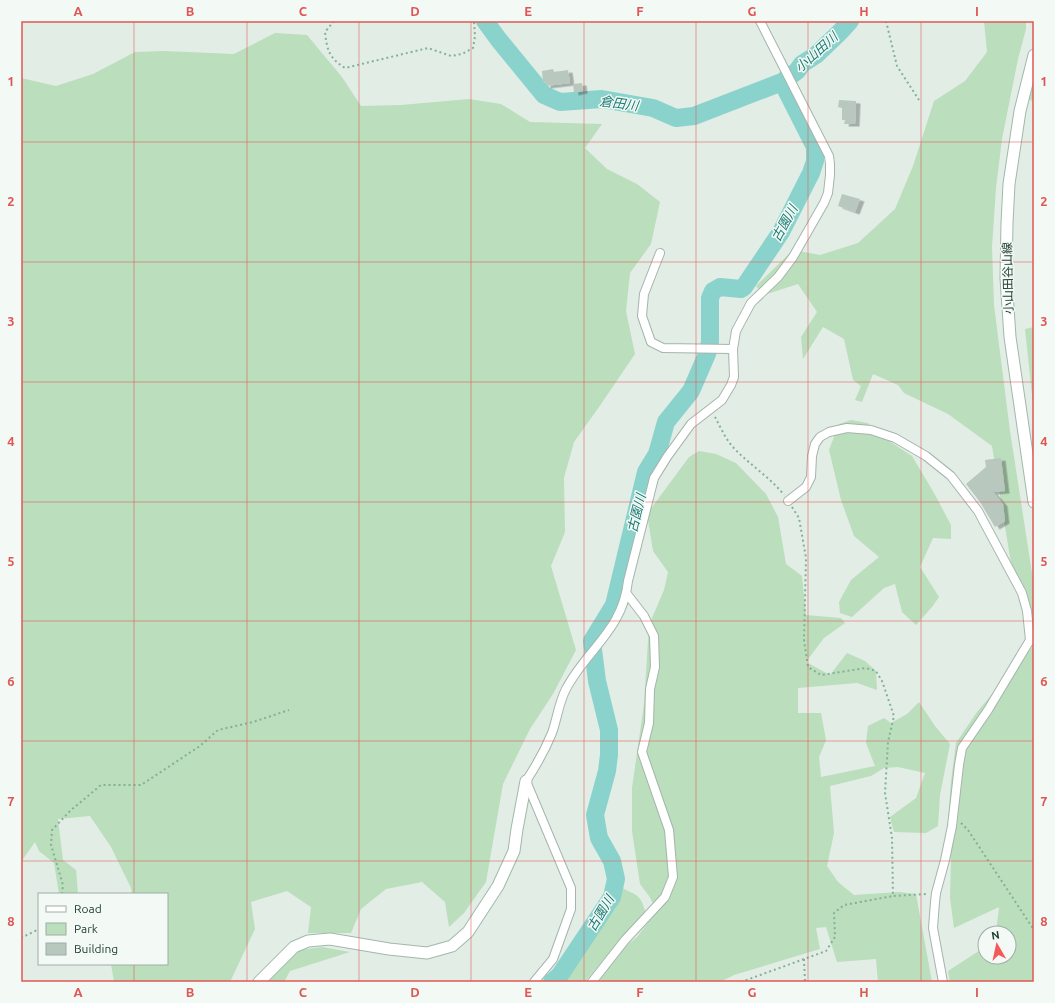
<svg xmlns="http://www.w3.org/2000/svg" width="1055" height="1003" viewBox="0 0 1055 1003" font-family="Ubuntu,'Noto Sans JP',sans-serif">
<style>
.green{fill:#bbdebc}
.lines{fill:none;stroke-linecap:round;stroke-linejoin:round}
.river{stroke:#8ad3cc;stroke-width:18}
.building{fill:#b8c8be;filter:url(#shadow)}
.street-casing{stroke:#a5b5ac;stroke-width:10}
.secondary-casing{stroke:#a0b9ab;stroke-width:13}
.path{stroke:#82b197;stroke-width:2;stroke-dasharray:2 3;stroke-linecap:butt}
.street{stroke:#fff;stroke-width:8}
.secondary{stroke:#fff;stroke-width:11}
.grid{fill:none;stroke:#df5755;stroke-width:1;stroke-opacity:0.55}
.labels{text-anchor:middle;stroke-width:3;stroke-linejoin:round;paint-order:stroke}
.street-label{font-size:12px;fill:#223e30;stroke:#f3f9f5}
.water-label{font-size:13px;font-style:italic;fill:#1b7b74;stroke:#f3f9f5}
.neatline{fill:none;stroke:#df5755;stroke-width:1.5}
.grid-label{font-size:13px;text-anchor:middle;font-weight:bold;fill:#df5755}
</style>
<defs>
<filter id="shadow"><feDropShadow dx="4.5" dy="2.5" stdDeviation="0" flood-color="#0004"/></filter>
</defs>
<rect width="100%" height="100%" fill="#e2ede6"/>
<path class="green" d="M984,21H1026V29L1018,59L1002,139L996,188L992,247L994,305L1010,431L1034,586V628L1025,600L1014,582L992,446L948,414L904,393L898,385L873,374L862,402L855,400L861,386L853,380L844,339L823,327L803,359L801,337L817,312L798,284L764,295L756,286L793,250L820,255L858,243L895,209L913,166L934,101L965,81L987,52Z
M275,33L307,35L342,77L361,106L401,105L469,99L501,104L530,122L602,124L585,148L607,169L637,184L660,202L651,244L630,273L626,311L635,354L599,407L574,442L564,478L565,532L551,566L576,650L553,694L530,729L503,784L486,882L464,913L449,927L445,902L422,882L386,889L361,909L351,933H308L311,907L287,891L251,902L255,929L230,982H114L111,964H167V894H132L131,888L111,847L90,816L58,819L63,860L76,870L78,894H59L54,863L39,851L35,842L21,862V78L56,86L93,74L135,52L164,51L234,54Z
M1034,80V102L1028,99Z
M1034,327V414L1025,329Z
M851,420L868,423L883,437L912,456L934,493L951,525V539L933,538L920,567L939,597L932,607L916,625L902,612L895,584L884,588L852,617L840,613L839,602L851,580L879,557L854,536L841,500L829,450L839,424Z
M699,451L716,454L736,463L766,494L778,517L786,564L802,576L806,615L841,618L845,623L824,638L806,662L830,675L847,653L865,661L876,671L877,690L857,683L798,688V713H821L826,740L819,757L821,777L875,766L866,743L868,726L884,718L891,723L907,714L919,702L935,726L950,744L940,795L938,826L926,833L894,832L890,817L916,798L925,773L898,767L884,768L871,776L830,786L834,833L827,866L838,882L854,895L899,892L916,894L932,982H878L876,959L837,962L826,927L816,928L820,949L734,975L720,982H596L612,957L637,937L657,911L649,896L640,884L632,831V788L644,704L649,625L664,590L668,572L653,551L647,514L689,457Z
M1033,646H1034V982H950L948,971L985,947V957H1009V933H996L999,907L954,928L950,898L951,861L947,835L951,781L956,743L977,712Z
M620,887C638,896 641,894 646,915L620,940L585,982H548L615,909L620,897Z
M322,947L350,952L290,971L284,982H255L300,950Z"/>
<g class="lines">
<path class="river" d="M485,21L499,40L544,95L560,102L602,99L653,108L676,118L694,116L782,82L797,71L802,64L816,55L840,32L850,21
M552,982L560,975L612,897L616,879L612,861L599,838L595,815L607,771L609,755V730L597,681L592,641L614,605L646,472L657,454L666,422L691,391L707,354L710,342V298L713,291L720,287L741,289L744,287L781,232L811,173L815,161V147L782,82"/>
</g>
<path class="building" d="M553,69L554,72L568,70L570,83L546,86V82H543L542,71Z
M582,83L583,91L574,93L573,84Z
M839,100L856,101L855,124H844L845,120H842V108L838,107Z
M842,194L860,199L855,212L838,206Z
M1001,458L1005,491L993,492L1003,504L1005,521L995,527L980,502L966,484L986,467L985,460Z"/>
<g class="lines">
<g class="street-casing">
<path id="street" d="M660,253L644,294L642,316L651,342L663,348L733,349
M788,501L806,487L811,477L812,456L815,444L820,437L829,432L847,428L871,430L895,438L926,456L951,476L978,511L1022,593L1027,611L1030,640H1034
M534,982L553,959L571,909V888L526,781C536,766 545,750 552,733C557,719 559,702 566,689C587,649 623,630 628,581L654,478L667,457L691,424L722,400L731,385L734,377L733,349L736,331L751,303L778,277L793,257L824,203L828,193L830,175V164L829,156L760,21
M592,982L625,940L665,897L673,877L669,830L642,752L649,723L650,689L655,667L654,636L644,616L627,594
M943,982L933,928L935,902L936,893L945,860L952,826L959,765L962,748L988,710L1030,640"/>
</g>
<g class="secondary-casing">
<path id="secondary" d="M1034,55L1020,111L1009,184L1007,223L1006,278L1010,337L1034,502
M259,982L294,947L308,941L330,939L389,949L427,953L452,946L468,932L498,886L514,851L517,829L526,781"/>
</g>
<path class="path" d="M334,21L325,32C327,50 329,58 345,68L428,48L451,56L462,54L473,48L475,36L474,21
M886,21L897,66L919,100
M715,417C720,426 725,438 732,446C748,464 769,476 784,495
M792,507L799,518L806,558L804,640L808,667L821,675L866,668L876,671L882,681L894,716L888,742L885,793L892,838L893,896L927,894
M961,823L968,830L1034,930
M62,894L63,885L51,845L52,830L70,811L101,785H141L200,746L218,730L253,722L289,710
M21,938L39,929
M804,959L805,982
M741,982L826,951L835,937L834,913L844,905L893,896"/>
<use href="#street" class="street"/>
<use href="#secondary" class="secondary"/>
</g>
<path class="grid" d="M134,21V894M247,21V982M359,21V982M471,21V982M584,21V982M696,21V982M808,21V982M921,21V982M21,142H1034M21,262H1034M21,382H1034M21,502H1034M21,621H1034M21,741H1034M21,861H1034M134,964V982"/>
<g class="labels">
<g class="street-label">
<text transform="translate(1008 278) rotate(-91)" y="4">小山田谷山線</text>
</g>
<g class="water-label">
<text transform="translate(816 52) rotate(-42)" y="5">小山田川</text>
<text transform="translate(619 103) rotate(8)" y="5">倉田川</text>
<text transform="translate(784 223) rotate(-61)" y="5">古園川</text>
<text transform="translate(636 513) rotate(-76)" y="5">古園川</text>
<text transform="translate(600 913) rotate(-59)" y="5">古園川</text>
</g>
</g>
<rect width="1055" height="1003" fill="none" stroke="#f3f9f5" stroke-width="44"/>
<rect x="38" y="893" width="130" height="72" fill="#f3f9f5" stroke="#9faea6"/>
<rect x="46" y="906" width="20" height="6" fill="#ffffff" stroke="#9faea6"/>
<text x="74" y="913" font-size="12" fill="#223e30">Road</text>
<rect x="46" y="923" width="20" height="12" fill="#bbdebc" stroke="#9faea6"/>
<text x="74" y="933" font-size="12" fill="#223e30">Park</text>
<rect x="46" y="943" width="20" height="12" fill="#b8c8be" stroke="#9faea6"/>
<text x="74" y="953" font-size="12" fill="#223e30">Building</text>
<g transform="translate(997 945) rotate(351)"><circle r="19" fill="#f3f9f5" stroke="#9faea6"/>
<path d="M0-3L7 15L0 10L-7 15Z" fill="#f45a59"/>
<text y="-6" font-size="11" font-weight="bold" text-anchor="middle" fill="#223e30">N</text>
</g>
<rect x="22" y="22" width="1011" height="959" class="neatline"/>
<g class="grid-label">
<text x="78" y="16">A</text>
<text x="190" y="16">B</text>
<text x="303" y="16">C</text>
<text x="415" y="16">D</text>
<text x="528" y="16">E</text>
<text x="640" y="16">F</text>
<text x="752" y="16">G</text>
<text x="864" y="16">H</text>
<text x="977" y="16">I</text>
<text x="11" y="86">1</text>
<text x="1044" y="86">1</text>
<text x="11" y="206">2</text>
<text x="1044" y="206">2</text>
<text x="11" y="326">3</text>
<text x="1044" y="326">3</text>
<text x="11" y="446">4</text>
<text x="1044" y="446">4</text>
<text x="11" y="566">5</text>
<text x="1044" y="566">5</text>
<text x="11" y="686">6</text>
<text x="1044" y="686">6</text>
<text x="11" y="806">7</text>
<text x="1044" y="806">7</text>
<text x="11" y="926">8</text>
<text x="1044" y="926">8</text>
<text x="78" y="997">A</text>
<text x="190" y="997">B</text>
<text x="303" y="997">C</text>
<text x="415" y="997">D</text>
<text x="528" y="997">E</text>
<text x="640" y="997">F</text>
<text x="752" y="997">G</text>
<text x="864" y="997">H</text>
<text x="977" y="997">I</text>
</g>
</svg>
